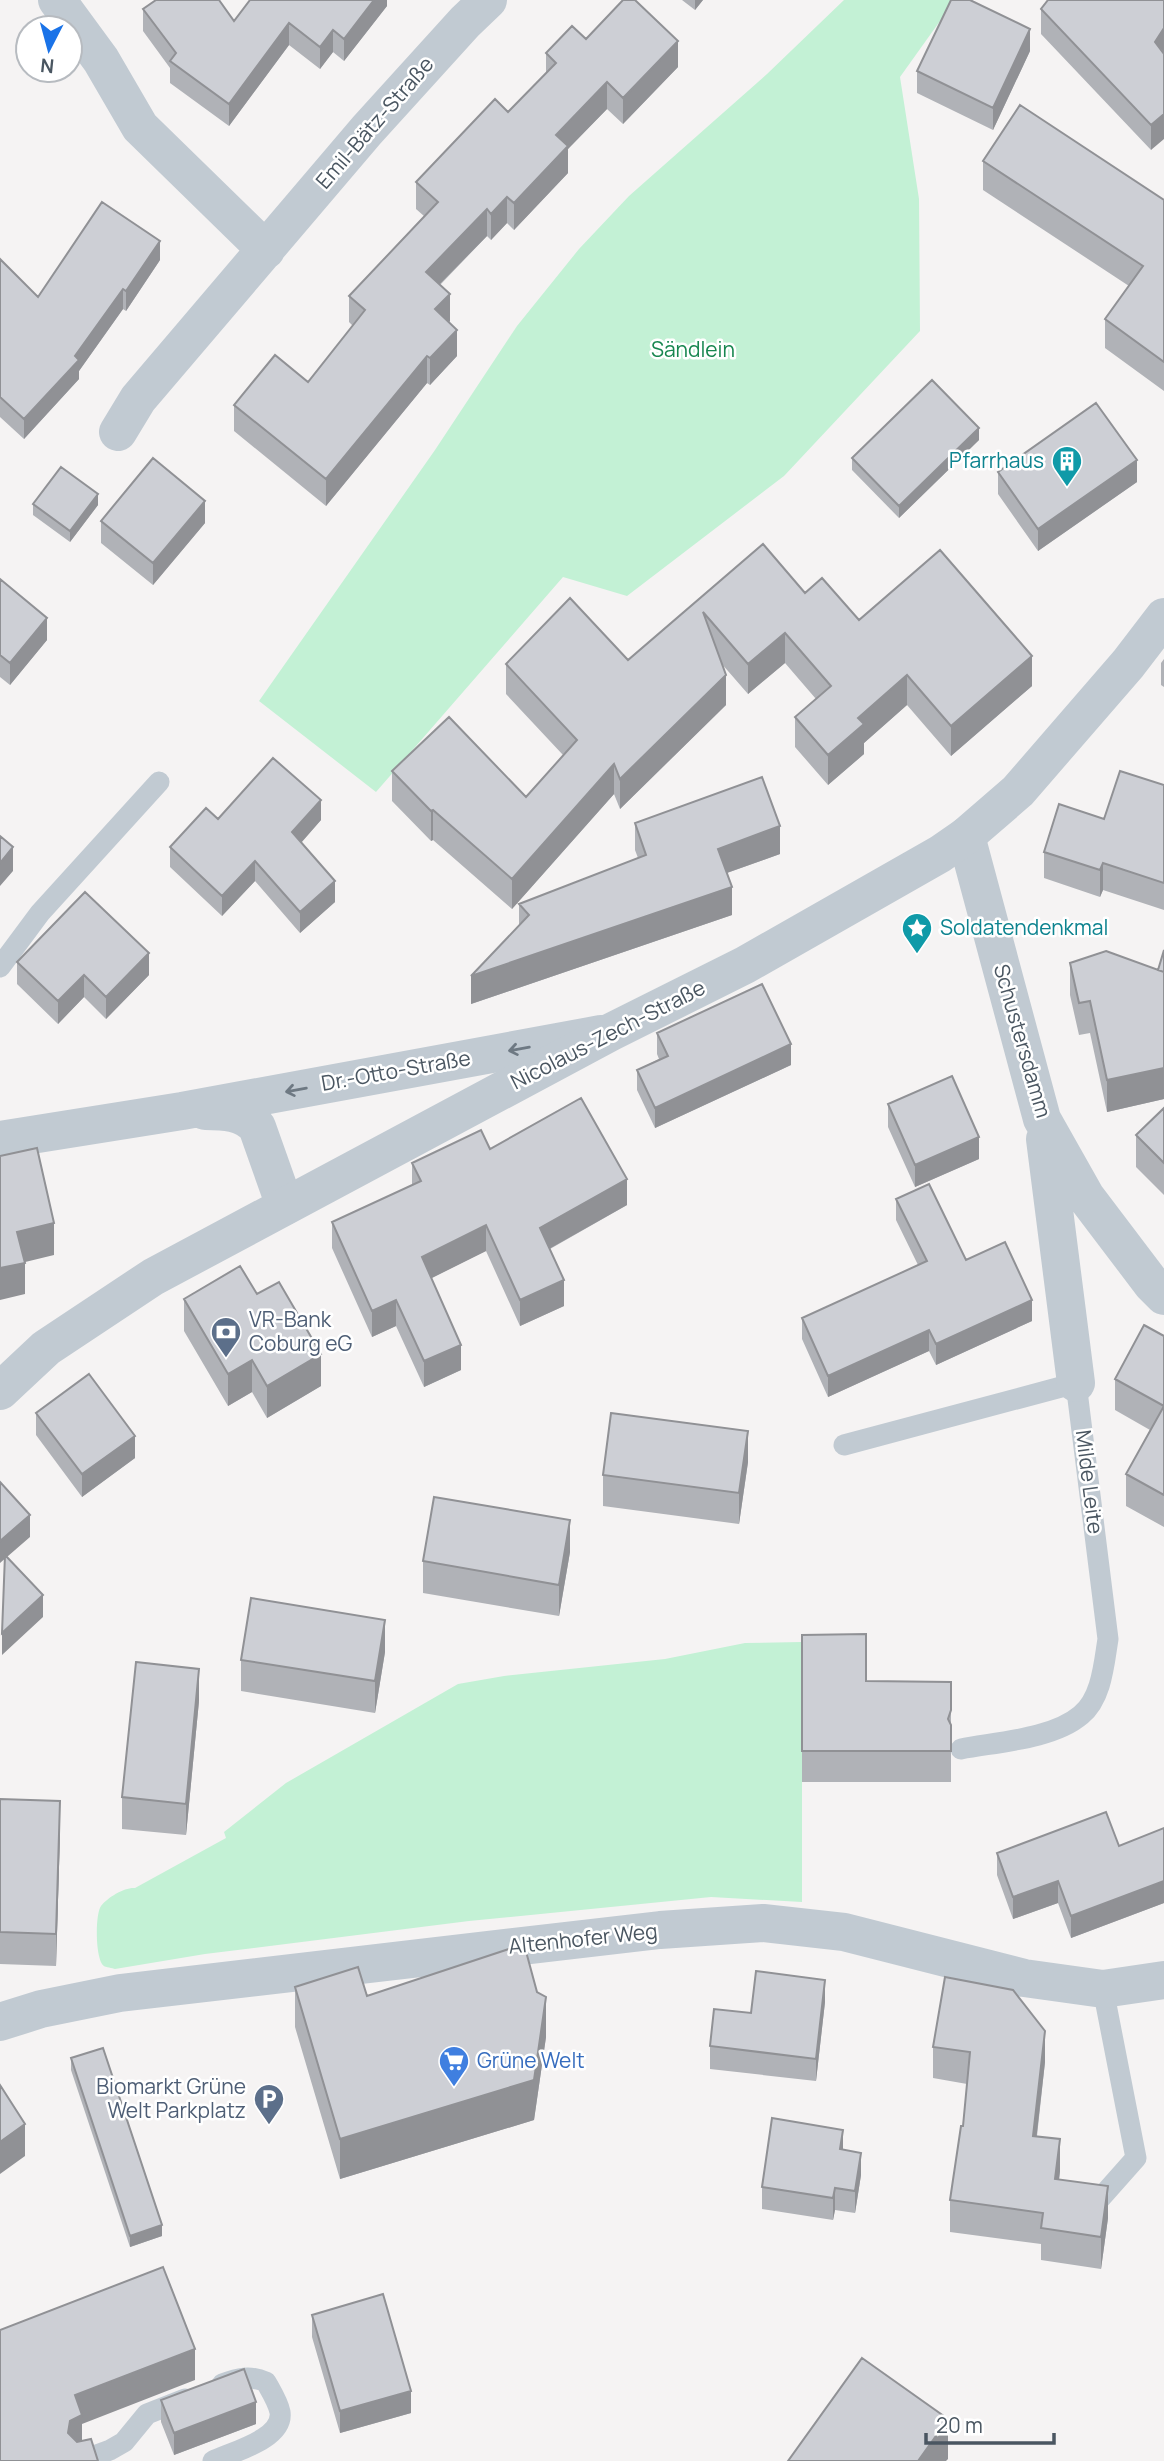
<svg xmlns="http://www.w3.org/2000/svg" width="1164" height="2461" viewBox="0 0 1164 2461" font-family="Manrope,sans-serif">
<style>
.green{fill:#c3f1d5}
.lines{fill:none;stroke-linecap:round;stroke-linejoin:round}
.service{stroke:#c1cad2;stroke-width:21}
.minor{stroke:#c1cad2;stroke-width:38}
.tertiary{stroke:#c1cad2;stroke-width:38}
.wall{fill:#b0b2b7}
.shaded-wall{fill:#909195}
.building{fill:#cdcfd5;stroke:#909195;stroke-width:2}
.oneway{stroke:#6e7983}
.labels{text-anchor:middle;stroke-width:5;stroke-linejoin:round;paint-order:stroke}
.street-label{font-size:21px;fill:#4a5661;stroke:#fff}
.park-label{font-size:21px;fill:#17864f;stroke:#fff}
.culture-label{font-size:21px;fill:#0d838f;stroke:#fff;text-anchor:end}
.service-label{font-size:21px;fill:#4e5e75;stroke:#fff;text-anchor:start}
.shop-label{font-size:21px;fill:#366cbe;stroke:#fff;text-anchor:start}
</style>
<rect width="100%" height="100%" fill="#f5f3f3"/>
<path class="green" d="M844,0H955L900,77L919,199L920,331L784,476L627,596L563,577L376,792L259,701L435,450L517,326L579,249L629,196L767,74Z
M802,1642V1902L711,1897L469,1921L205,1954L115,1969C113,1968 105,1967 104,1966C95,1960 95,1914 101,1906C108,1897 125,1887 135,1888L226,1838L224,1832L286,1783L458,1684L504,1676L665,1659L745,1643Z"/>
<g class="lines">
<path class="service" d="M0,967L40,913L159,782
M844,1445L1076,1383L1108,1639C1104,1663 1102,1698 1081,1715C1053,1739 997,1742 961,1749
M1097,2202L1136,2158L1103,1989
M80,2461L110,2450L124,2442L147,2414L185,2399
M213,2461C232,2452 284,2439 280,2412C278,2402 271,2391 266,2382C250,2375 238,2378 222,2384"/>
<path class="minor" d="M57,0L101,60L140,127L266,250
M118,432L138,399L367,130L465,22L488,0
M966,836L1042,1119L1086,1197L1152,1284L1164,1296
M205,1111C225,1111 243,1112 257,1127L285,1206
M1045,1139L1076,1383
M0,1140L182,1111L601,1034
M0,2022L41,2009L120,1993L660,1930L763,1923L844,1932L1024,1978L1103,1989L1164,1980"/>
<path class="tertiary" d="M0,1391L46,1348L153,1277L611,1032L745,965L940,854L966,836L1018,791L1128,664L1164,617"/>
</g>
<path class="wall" d="M387,0V6L344,61L333,52L320,69L289,45L229,126L170,83V68L143,31V9L234,21Z
M682,0H703L695,10Z
M1164,0L1151,150L1041,34V9Z
M586,39L678,67L623,124L607,109L568,149V173L514,230L507,223L491,240L487,236L440,285L450,321L449,322L457,356L430,385L427,383L326,506L234,431V405L308,382L353,326L349,322V296L424,216L416,209V182L508,112L546,73V53Z
M1030,51L993,130L917,93V71Z
M983,161L1164,200V391L1105,348V319L1129,286L983,190Z
M0,259L38,297L160,260L126,311L123,309L79,371V379L24,439L0,417Z
M979,440L899,518L852,470V458Z
M998,472L1137,482L1038,551L998,494Z
M33,504L98,505L70,542L33,515Z
M101,521L205,523L153,585L101,543Z
M763,544L805,593L859,620L1032,686L951,756L907,705L864,743V754L828,785L795,747V717L816,699L785,663L748,694L721,663L726,705L620,809L614,794L512,909L433,840L431,841L392,801V771L526,797L563,755L506,694V664L628,660Z
M0,579L47,640L10,685L0,677Z
M1164,659V687L1161,685V663Z
M1164,785V910L1103,890L1100,897L1044,878V852Z
M218,819L321,820L301,843L335,902L300,933L255,881L222,916L170,867V847Z
M635,823L780,854L727,873L732,915L471,1004L519,926V904L638,858L635,850Z
M1164,950V1099L1107,1112L1090,1033L1079,1035L1070,995V963L1158,970Z
M17,962L149,975L106,1019L84,997L58,1024L17,984Z
M657,1033L791,1065L655,1128L637,1090V1070L659,1059L657,1054Z
M888,1104L979,1159L915,1187L888,1127Z
M1164,1108V1195L1136,1167V1135Z
M490,1149L627,1205L550,1249L564,1306L520,1326L486,1251L431,1278L461,1370L424,1387L396,1326L372,1337L332,1248V1222L412,1185V1163Z
M896,1199L966,1260L1032,1321L936,1365L929,1351L828,1397L802,1339V1318L918,1265L896,1220Z
M257,1294L321,1386L267,1418L252,1392L228,1406L184,1331V1299Z
M1164,1336V1527L1126,1506V1474L1150,1430L1115,1410V1379Z
M36,1413L135,1458L82,1497L36,1435Z
M748,1462L739,1524L603,1506V1475Z
M570,1552L559,1616L423,1593V1561Z
M802,1635L866,1681L951,1682V1782H802Z
M385,1652L375,1713L241,1691V1660Z
M199,1701L186,1835L122,1829V1797Z
M0,1799L60,1833L56,1966L0,1964Z
M1164,1828V1903L1071,1938L1058,1903L1013,1919L997,1875V1853L1119,1846Z
M295,1987L367,1996L546,2037L534,2120L340,2179L295,2027Z
M825,2002L816,2081L710,2069V2046L751,2013Z
M933,2047L1045,2062L1037,2136L1060,2171L1059,2180L1108,2218L1101,2269L1041,2260V2244L950,2232V2200L963,2126L967,2084L933,2078Z
M71,2058L162,2236L130,2247L71,2070Z
M843,2150L861,2175L855,2213L835,2210L833,2220L762,2209V2187Z
M312,2315L411,2413L340,2433L312,2337Z
M161,2400L256,2424L174,2455L161,2422Z"/>
<path class="shaded-wall" d="M374,0H387V6L344,61V39Z
M695,0H703L695,10Z
M289,23V45L229,126V104Z
M1164,28V53L1155,42Z
M1030,29V51L993,130V108Z
M333,30V52L320,69V47Z
M678,41V67L623,124V98Z
M607,82V109L568,149V173L514,230V203L556,135Z
M1164,114V139L1151,150V125Z
M507,197V223L491,240V214Z
M487,209V236L426,298V272Z
M160,241V260L126,311V291Z
M123,289V309L79,371V379L24,439V419L75,356Z
M450,294V321L435,336V309Z
M457,330V356L430,385V358Z
M427,356V383L326,506V479Z
M979,428V440L899,518V506Z
M1137,460V482L1038,551V529Z
M98,494V505L70,542V531Z
M205,501V523L153,585V563Z
M47,618V640L10,685V663Z
M785,633V663L748,694V664Z
M1032,656V686L951,756V726Z
M726,675V705L620,809V779Z
M907,675V705L864,743V754L828,785V755L858,718Z
M614,764V794L512,909V879Z
M321,800V820L292,853V832Z
M433,810V840L431,841V811Z
M780,826V854L718,876V849Z
M13,847V871L0,886V863Z
M255,861V881L222,916V896Z
M1103,863V890L1100,897V870Z
M335,881V902L300,933V912Z
M732,887V915L471,1004V976Z
M149,953V975L106,1019V997Z
M84,975V997L58,1024V1001Z
M791,1044V1065L655,1128V1108Z
M1164,1068V1099L1107,1112V1080Z
M979,1137V1159L915,1187V1165Z
M627,1179V1205L540,1254V1228Z
M54,1223V1255L17,1264V1232Z
M486,1225V1251L422,1283V1257Z
M25,1263V1294L0,1300V1268Z
M564,1280V1306L520,1326V1300Z
M396,1300V1326L372,1337V1311Z
M1032,1300V1321L936,1365V1344Z
M929,1330V1351L828,1397V1376Z
M461,1345V1370L424,1387V1361Z
M321,1354V1386L267,1418V1386Z
M252,1360V1392L228,1406V1374Z
M748,1431V1462L739,1524V1493Z
M135,1436V1458L82,1497V1474Z
M30,1515V1537L0,1563V1541Z
M570,1520V1552L559,1616V1585Z
M43,1595V1617L2,1655V1633Z
M385,1620V1652L375,1713V1681Z
M199,1669V1701L186,1835V1804Z
M60,1801V1833L56,1966V1934Z
M1058,1881V1903L1013,1919V1897Z
M1164,1881V1903L1071,1938V1916Z
M825,1980V2002L816,2081V2059Z
M546,1997V2037L534,2120L340,2179V2139Z
M1045,2031V2062L1033,2167V2136Z
M25,2124V2156L0,2174V2142Z
M843,2130V2152L840,2149Z
M1060,2139V2171L1055,2211V2179Z
M861,2153V2175L855,2213V2191Z
M1108,2186V2218L1101,2269V2237Z
M835,2188V2210L833,2220V2198Z
M162,2225V2236L130,2247V2236Z
M195,2349V2380L82,2424V2446L68,2433L75,2395Z
M411,2391V2413L340,2433V2411Z
M256,2402V2424L174,2455V2433Z
M948,2419V2459L946,2461H918Z"/>
<path class="building" d="M156,0H219L234,21L250,0H374L344,39L333,30L320,47L289,23L229,104L170,61L176,53L143,9Z
M623,0H635L678,41L623,98L607,82L556,135L568,146L514,203L507,197L491,214L487,209L426,272L450,294L435,309L457,330L430,358L427,356L326,479L234,405L275,355L308,382L365,310L349,296L438,202L416,182L495,99L508,112L556,63L546,53L572,26L586,39Z
M951,0H970L1030,29L993,108L917,71Z
M1048,0H1164V28L1155,42L1164,54V114L1151,125L1041,9Z
M1020,105L1164,200V362L1105,319L1143,266L983,161Z
M102,202L160,241L126,291L123,289L75,356L79,360L24,419L0,397V259L38,297Z
M932,380L979,428L899,506L852,458Z
M1096,403L1137,460L1038,529L998,472Z
M153,458L205,501L153,563L101,521Z
M61,467L98,494L70,531L33,504Z
M763,544L805,593L822,578L859,620L940,550L1032,656L951,726L907,675L858,718L864,724L828,755L795,717L831,686L785,633L748,664L703,612L726,675L620,779L614,764L512,879L433,810L431,811L392,771L449,717L526,797L577,740L506,664L570,598L628,660Z
M0,579L47,618L10,663L0,655Z
M273,758L321,800L292,832L335,881L300,912L255,861L222,896L170,847L206,808L218,819Z
M1120,771L1164,785V883L1103,863L1100,870L1044,852L1059,804L1104,819Z
M762,777L780,826L718,849L732,887L471,976L529,915L519,904L646,855L635,823Z
M0,836L13,847L0,863Z
M85,892L149,953L106,997L84,975L58,1001L17,962Z
M1164,950V972L1158,970Z
M1106,951L1164,972V1068L1107,1080L1090,1001L1079,1003L1070,963Z
M762,984L791,1044L655,1108L637,1070L668,1056L657,1033Z
M952,1076L979,1137L915,1165L888,1104Z
M581,1098L627,1179L540,1228L564,1280L520,1300L486,1225L422,1257L461,1345L424,1361L396,1300L372,1311L332,1222L421,1181L412,1163L481,1130L490,1149Z
M1164,1108V1163L1136,1135Z
M37,1148L54,1223L17,1232L25,1263L0,1268V1156Z
M929,1184L966,1260L1005,1242L1032,1300L936,1344L929,1330L828,1376L802,1318L927,1261L896,1199Z
M240,1266L257,1294L279,1282L321,1354L267,1386L252,1360L228,1374L184,1299Z
M1144,1325L1164,1336V1495L1126,1474L1164,1406L1115,1379Z
M89,1374L135,1436L82,1474L36,1413Z
M611,1413L748,1431L739,1493L603,1475Z
M0,1482L30,1515L0,1541Z
M434,1497L570,1520L559,1585L423,1561Z
M5,1555L43,1595L2,1633Z
M251,1598L385,1620L375,1681L241,1660Z
M866,1634V1681L951,1682V1710L948,1719L951,1725V1751H802V1635Z
M136,1662L199,1669L186,1804L122,1797Z
M0,1799L60,1801L56,1934L0,1932Z
M1106,1812L1119,1846L1164,1828V1881L1071,1916L1058,1881L1013,1897L997,1853Z
M524,1944L537,1992L546,1997L534,2080L340,2139L295,1987L358,1967L367,1996Z
M756,1971L825,1980L816,2059L710,2046L714,2009L751,2013Z
M945,1977L1013,1990L1045,2031L1033,2136L1060,2139L1055,2179L1108,2186L1101,2237L1041,2228L1043,2213L950,2200L961,2126H963L970,2052L933,2047Z
M103,2048L162,2225L130,2236L71,2058Z
M0,2085L25,2124L0,2142Z
M772,2118L843,2130L840,2149L861,2153L855,2191L835,2188L833,2198L762,2187Z
M163,2267L195,2349L75,2395L82,2415L70,2421L68,2433L77,2442L91,2439L98,2461H0V2330Z
M383,2294L411,2391L340,2411L312,2315Z
M862,2358L948,2419L918,2461H788Z
M244,2369L256,2402L174,2433L161,2400Z"/>
<defs><path id="oneway-shaft" d="M-6 0H5M1.5-3L5.5 0L1.5 3" fill="none" stroke-width="1.6" stroke-linecap="round" stroke-linejoin="round" transform="scale(1.75)"/></defs>
<g class="oneway">
<use href="#oneway-shaft" transform="translate(519 1049) rotate(170)"/>
<use href="#oneway-shaft" transform="translate(296 1090) rotate(170)"/>
</g>
<defs>
<g id="building-pin" transform="scale(1.575)"><path d="M0 17L-7.5 6A9.5 9.5 0 1 1 7.5 6Z" fill="#0f9aa8" stroke="#fff"/><path d="M-4-6H4V6H1V3H-1V6H-4ZM-2.5-4.3h1.7v1.8h-1.7ZM.8-4.3h1.7v1.8H.8ZM-2.5-1h1.7V.8h-1.7ZM.8-1h1.7V.8H.8Z" fill="#fff"/></g>
<g id="sight-pin" transform="scale(1.575)"><path d="M0 17L-7.5 6A9.5 9.5 0 1 1 7.5 6Z" fill="#0f9aa8" stroke="#fff"/><path d="M0-6L1.8-2.2L6-1.7L2.9 1.2L3.7 5.4L0 3.3L-3.7 5.4L-2.9 1.2L-6-1.7L-1.8-2.2Z" fill="#fff"/></g>
<g id="bank-pin" transform="scale(1.575)"><path d="M0 17L-7.5 6A9.5 9.5 0 1 1 7.5 6Z" fill="#5c6f8a" stroke="#fff"/><path d="M-6-4H6V4H-6ZM0-2.3a2.3 2.3 0 1 0 0 4.6a2.3 2.3 0 1 0 0-4.6Z" fill="#fff"/></g>
<g id="supermarket-pin" transform="scale(1.575)"><path d="M0 17L-7.5 6A9.5 9.5 0 1 1 7.5 6Z" fill="#3f7fe0" stroke="#fff"/><path d="M-6-5.5h2.5l.6 2H6L4.5 2H-2.5L-4.4-4H-6ZM-1.5 3.2a1.3 1.3 0 1 0 .1 0ZM3 3.2a1.3 1.3 0 1 0 .1 0Z" fill="#fff"/></g>
<g id="parking-pin" transform="scale(1.575)"><path d="M0 17L-7.5 6A9.5 9.5 0 1 1 7.5 6Z" fill="#5c6f8a" stroke="#fff"/><path d="M-3.5-5.5H1a3.5 3.5 0 0 1 0 7H-1V5.5H-3.5ZM-1-3.4V-.6H.8a1.4 1.4 0 0 0 0-2.8Z" fill="#fff"/></g>
</defs>
<g fill-rule="evenodd">
<use href="#building-pin" x="1067" y="461"/>
<use href="#sight-pin" x="917" y="928"/>
<use href="#bank-pin" x="226" y="1332"/>
<use href="#supermarket-pin" x="454" y="2061"/>
<use href="#parking-pin" x="269" y="2099"/>
</g>
<g class="labels">
<g class="street-label">
<text transform="translate(375 123) rotate(-49)" y="7">Emil-Bätz-Straße</text>
<text transform="translate(608 1035) rotate(-27)" y="7">Nicolaus-Zech-Straße</text>
<text transform="translate(1022 1041) rotate(74)" y="7">Schustersdamm</text>
<text transform="translate(396 1071) rotate(-10)" y="7">Dr.-Otto-Straße</text>
<text transform="translate(1089 1482) rotate(83)" y="7">Milde Leite</text>
<text transform="translate(583 1939) rotate(-6)" y="7">Altenhofer Weg</text>
</g>
<g class="park-label">
<text x="693" y="357">Sändlein</text>
</g>
<g class="culture-label">
<text x="1044" y="468">Pfarrhaus</text>
<text x="940" y="935" text-anchor="start">Soldatendenkmal</text>
</g>
<g class="service-label">
<text x="249" y="1327">VR-Bank<tspan x="249" dy="24">Coburg eG</tspan></text>
<text x="246" y="2094" text-anchor="end">Biomarkt Grüne<tspan x="246" dy="24">Welt Parkplatz</tspan></text>
</g>
<g class="shop-label">
<text x="477" y="2068">Grüne Welt</text>
</g>
</g>
<g transform="translate(49 49) rotate(186)"><circle r="33" fill="#ffffff" stroke="#b7bbc0" stroke-width="2"/>
<path d="M0-5L12 26L0 18L-12 26Z" fill="#1a73e8"/>
<text y="-10" font-size="19" font-weight="bold" text-anchor="middle" fill="#4a5661">N</text>
</g>
<path d="M926 2433v10h128v-10" fill="none" stroke="#4a5661" stroke-width="3.5"/>
<text x="936" y="2433" font-size="21" fill="#4a5661" stroke="#ffffff" stroke-width="5" paint-order="stroke">20 m</text>
</svg>
